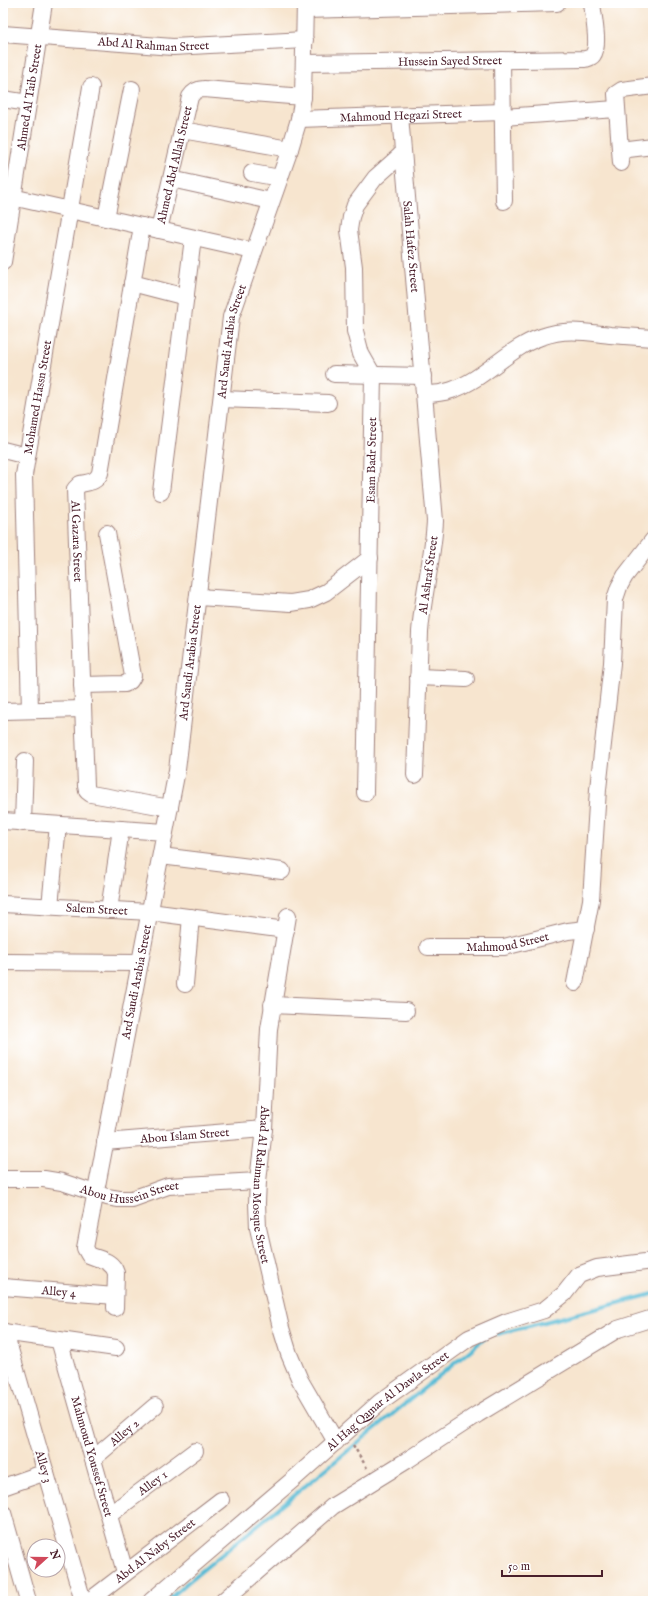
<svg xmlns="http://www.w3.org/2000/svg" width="656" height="1604" viewBox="0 0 656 1604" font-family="'IM FELL English',serif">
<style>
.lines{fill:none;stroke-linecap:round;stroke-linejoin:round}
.stream{stroke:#58bcd6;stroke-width:4}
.minor-casing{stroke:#a0827d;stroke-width:18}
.path{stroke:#a0827d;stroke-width:2.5;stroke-dasharray:3 3;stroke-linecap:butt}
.minor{stroke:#fff;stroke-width:16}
.labels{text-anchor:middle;stroke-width:3;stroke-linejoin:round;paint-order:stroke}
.street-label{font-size:12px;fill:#4a1f2b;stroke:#fff}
</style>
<rect width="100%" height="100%" fill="#fff"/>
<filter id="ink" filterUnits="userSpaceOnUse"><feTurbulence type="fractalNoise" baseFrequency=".025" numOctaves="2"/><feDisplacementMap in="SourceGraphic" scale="8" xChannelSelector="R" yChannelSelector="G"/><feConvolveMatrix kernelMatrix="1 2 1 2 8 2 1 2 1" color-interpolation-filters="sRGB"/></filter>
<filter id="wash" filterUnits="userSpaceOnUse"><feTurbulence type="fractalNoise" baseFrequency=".012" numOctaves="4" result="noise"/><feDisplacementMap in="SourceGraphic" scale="16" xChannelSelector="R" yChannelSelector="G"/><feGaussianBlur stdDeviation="0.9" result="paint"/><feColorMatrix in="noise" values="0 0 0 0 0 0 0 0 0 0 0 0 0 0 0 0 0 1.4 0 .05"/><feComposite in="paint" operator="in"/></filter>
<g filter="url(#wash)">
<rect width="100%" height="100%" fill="#f7e5cf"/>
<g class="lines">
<path class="stream" d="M498,1334L653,1294
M167,1601L187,1583L484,1339"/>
</g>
</g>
<g filter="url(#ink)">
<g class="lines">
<g class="minor-casing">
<g id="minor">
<path d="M305,10L557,3"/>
<path id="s1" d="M3,34L173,47L305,40"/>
<path d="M502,60L504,201"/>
<path id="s2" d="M304,63L585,59C588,58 591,58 593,55C600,46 593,14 592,3"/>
<path d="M3,99L28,103"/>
<path id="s3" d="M400,116L435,521C433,558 423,594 420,632L415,775"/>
<path d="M503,117L616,109"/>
<path id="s4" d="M299,119L503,112"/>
<path d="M182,130L290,149"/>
<path d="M620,150L653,146"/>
<path d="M621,163L616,94L622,90L653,86"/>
<path d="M252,173L280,178"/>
<path d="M171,179L271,201"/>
<path d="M3,195L253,251"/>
<path d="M106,218L132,89"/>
<path id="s5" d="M142,226L100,473C96,483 88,482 80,484L75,489L86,786L87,791L91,794L170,808"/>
<path id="s6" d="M159,230L190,97C194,91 198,89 204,89L303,97"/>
<path id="s7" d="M3,262L44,3"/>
<path d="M132,283L186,297"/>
<path d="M334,374L423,376"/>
<path d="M425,394C434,394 443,393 452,390C485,379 508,348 541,337C566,328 585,332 610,335C624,336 639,337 653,338"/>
<path d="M222,399L328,403"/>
<path d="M3,450L27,456"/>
<path d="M161,492L193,238"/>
<path d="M198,597L291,603L309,600L326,592L370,558"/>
<path d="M418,677L466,679"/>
<path d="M82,685L125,684L130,681L133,676L107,533"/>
<path id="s8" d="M30,710L24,475L91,87"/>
<path d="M3,711L83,709"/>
<path id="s9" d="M365,793L373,375L361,354L355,331L354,267L349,230L351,217L355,205L375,178L403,153"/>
<path d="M3,821L165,832"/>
<path d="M23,823L25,761"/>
<path d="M161,856L282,871"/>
<path id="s10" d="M3,904L150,912L286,930"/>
<path d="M50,906L58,825"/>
<path d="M109,910L121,829"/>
<path id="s11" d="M288,916L269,1029L264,1129L258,1181L257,1203L258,1228L281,1328L289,1354L300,1380L336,1442"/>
<path id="s12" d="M428,947H504L568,931L586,929"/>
<path d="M3,962L140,963"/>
<path d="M575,983L591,900L598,789L612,663L615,599L619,587L625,576L653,540"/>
<path d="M185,984L191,917"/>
<path d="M272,1005L406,1011"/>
<path id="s13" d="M105,1142L264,1129"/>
<path id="s14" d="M3,1179H44L62,1182L107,1197L119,1199H132L168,1186L258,1181"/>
<path id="s15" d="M3,1287L115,1296"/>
<path id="s16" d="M115,1308L116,1273C112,1260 100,1260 89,1255L85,1248L177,770L231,317L290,149L299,119L303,97L305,3"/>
<path d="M3,1332L116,1348"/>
<path id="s17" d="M5,1332L83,1601"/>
<path id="s18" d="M59,1340L125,1572"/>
<path id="s19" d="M93,1459L155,1406"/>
<path d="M3,1487L46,1472"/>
<path d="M3,1513L28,1601"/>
<path id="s20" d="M109,1515L195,1451"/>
<path id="s21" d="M89,1601L221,1500"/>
<path id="s22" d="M151,1601L296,1477L380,1402L469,1338L506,1322L544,1310L564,1294L579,1275L597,1268L653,1261"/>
<path d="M223,1601L333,1506L406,1461L478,1414L618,1329L653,1318"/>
</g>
</g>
<path class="path" d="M353,1445L367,1468"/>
<use href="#minor" class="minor"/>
</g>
</g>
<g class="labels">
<g class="street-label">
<text dy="4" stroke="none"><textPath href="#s1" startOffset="151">Abd Al Rahman Street</textPath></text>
<text dy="4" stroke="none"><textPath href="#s2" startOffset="146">Hussein Sayed Street</textPath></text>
<text dy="4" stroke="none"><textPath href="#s7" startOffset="167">Ahmed Al Taib Street</textPath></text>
<text dy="4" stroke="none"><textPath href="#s4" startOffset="102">Mahmoud Hegazi Street</textPath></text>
<text dy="4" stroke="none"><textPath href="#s6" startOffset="67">Ahmed Abd Allah Street</textPath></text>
<text dy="4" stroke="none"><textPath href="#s3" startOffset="131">Salah Hafez Street</textPath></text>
<text dy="4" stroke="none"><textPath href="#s16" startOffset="996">Ard Saudi Arabia Street</textPath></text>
<text dy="4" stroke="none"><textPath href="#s8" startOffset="314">Mohamed Hassn Street</textPath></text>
<text dy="4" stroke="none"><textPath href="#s9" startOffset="333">Esam Badr Street</textPath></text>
<text dy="4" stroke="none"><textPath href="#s5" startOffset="334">Al Gazara Street</textPath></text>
<text transform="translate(428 575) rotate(-82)" y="4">Al Ashraf Street</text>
<text dy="4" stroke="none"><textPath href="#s16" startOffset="672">Ard Saudi Arabia Street</textPath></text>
<text dy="4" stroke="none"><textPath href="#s10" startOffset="94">Salem Street</textPath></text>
<text dy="4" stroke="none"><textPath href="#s12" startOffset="80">Mahmoud Street</textPath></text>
<text dy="4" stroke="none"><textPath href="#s16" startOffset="348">Ard Saudi Arabia Street</textPath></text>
<text dy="4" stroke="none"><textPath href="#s13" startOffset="80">Abou Islam Street</textPath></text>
<text dy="4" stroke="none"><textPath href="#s14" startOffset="130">Abou Hussein Street</textPath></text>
<text dy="4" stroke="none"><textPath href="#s11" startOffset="271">Abad Al Rahman Mosque Street</textPath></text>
<text dy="4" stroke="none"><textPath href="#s15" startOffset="56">Alley 4</textPath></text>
<text dy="4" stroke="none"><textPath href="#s22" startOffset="310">Al Hag Qamar Al Dawla Street</textPath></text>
<text dy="4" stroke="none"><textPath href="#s19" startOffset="41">Alley 2</textPath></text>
<text dy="4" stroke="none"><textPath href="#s18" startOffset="121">Mahmoud Youssef Street</textPath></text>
<text dy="4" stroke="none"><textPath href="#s17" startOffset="140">Alley 3</textPath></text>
<text dy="4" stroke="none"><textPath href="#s20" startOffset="54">Alley 1</textPath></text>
<text dy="4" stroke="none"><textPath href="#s21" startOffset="83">Abd Al Naby Street</textPath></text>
</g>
</g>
<rect width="656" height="1604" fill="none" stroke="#fff" stroke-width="16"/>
<g transform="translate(46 1558) rotate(69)"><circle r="19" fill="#ffffff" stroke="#b7a5aa"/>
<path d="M0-3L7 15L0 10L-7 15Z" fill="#d1495b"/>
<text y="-6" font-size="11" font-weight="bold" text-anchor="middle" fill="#4a1f2b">N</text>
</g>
<path d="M502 1570v6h100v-6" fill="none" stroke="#4a1f2b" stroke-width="2"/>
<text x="508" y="1570" font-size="12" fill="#4a1f2b" stroke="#ffffff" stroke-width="3" paint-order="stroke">50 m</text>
</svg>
